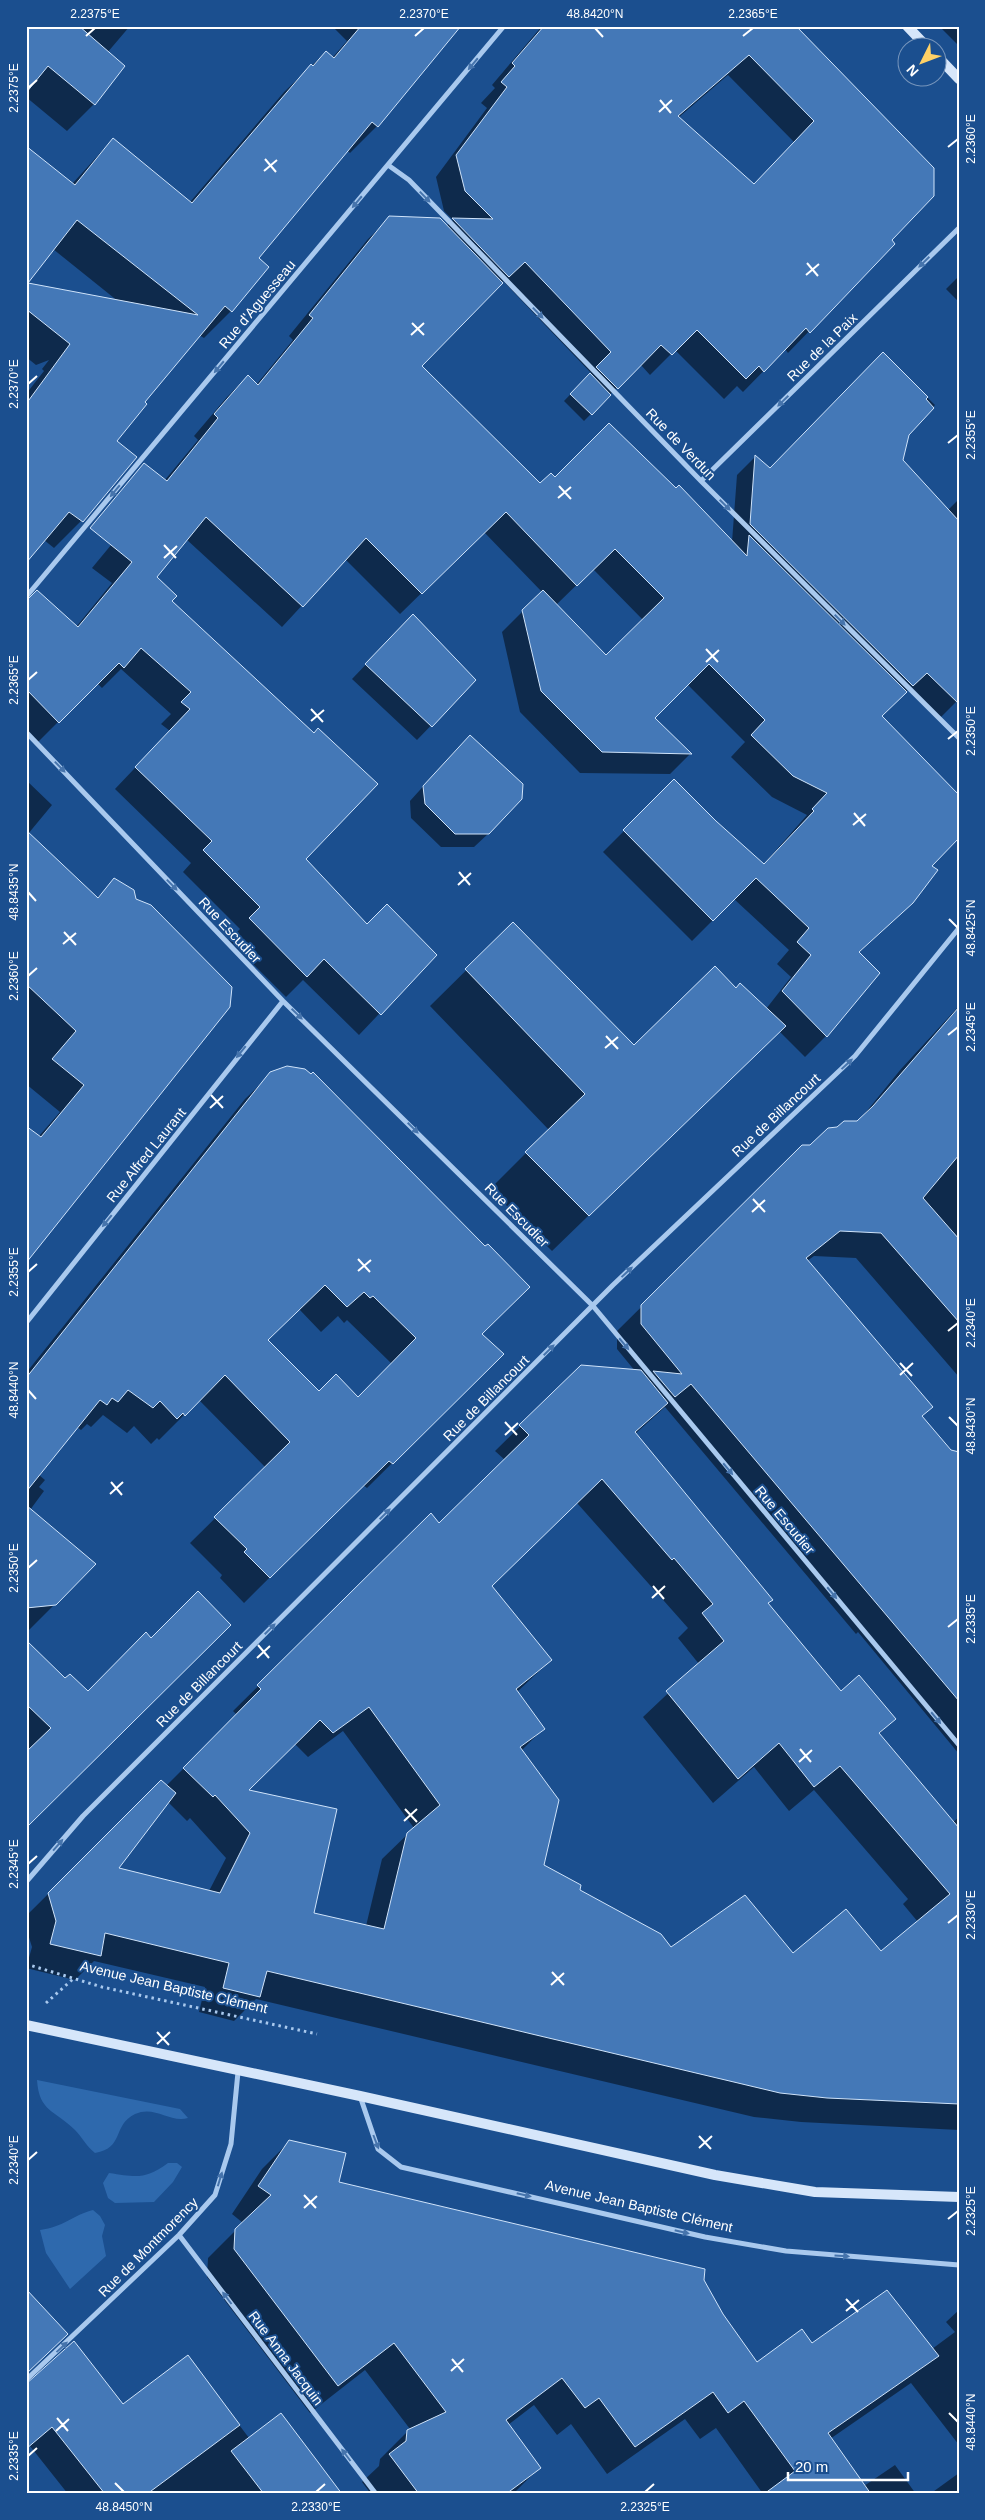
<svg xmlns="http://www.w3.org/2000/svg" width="985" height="2520" viewBox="0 0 985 2520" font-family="Helvetica,sans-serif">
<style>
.green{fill:#2e69ad}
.shadow{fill:#0007;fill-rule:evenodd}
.building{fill:#4478b7;stroke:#cfe3fa;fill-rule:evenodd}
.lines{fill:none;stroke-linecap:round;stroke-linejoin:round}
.path{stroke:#a9c9ee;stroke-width:3;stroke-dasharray:2.5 4;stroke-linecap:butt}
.street{stroke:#a9c9ee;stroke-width:5}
.secondary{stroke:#d6e6fa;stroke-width:10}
.oneway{fill:#4674ac}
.ticks{fill:none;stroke:#fff;stroke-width:2}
.labels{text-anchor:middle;stroke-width:4;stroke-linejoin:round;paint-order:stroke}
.street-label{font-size:14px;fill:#fff;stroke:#1b4f8f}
.neatline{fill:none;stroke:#fff;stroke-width:2}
.ticks-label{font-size:12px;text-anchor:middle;fill:#fff}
</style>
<rect width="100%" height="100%" fill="#1b4f8f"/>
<path class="green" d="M37,2080L180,2109L188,2118C169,2123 155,2105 135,2114C112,2125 125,2148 95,2153C86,2146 82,2137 75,2130C55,2110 39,2112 37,2080Z
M168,2163H177L182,2167L173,2182L154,2202L115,2203L108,2198L103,2183L109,2173C136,2177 145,2180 168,2163Z
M93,2210L100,2216L105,2225L102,2236L106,2256L70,2289L46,2253L40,2230C64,2227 73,2215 93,2210Z"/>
<path class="shadow" d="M26,26H130L107,53L94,104L67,131L26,97Z
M332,26H460L377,126L350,153L347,150L257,258L231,311L204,338L199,335L143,402L115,441L135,457L81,521L54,548L44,540L26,562V394L44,371L42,369L49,360L36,365L26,357V284L119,302L53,249L72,184L113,139L190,202L284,92L326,52L332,58L347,41Z
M542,26H794L893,244L788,353L785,349L743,392L737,386L724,399L675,350L650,375L640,364L584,421L564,401L591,373L503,281L420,366L540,485L555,479L732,542L737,475L755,457L770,469L883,354L935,405L908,434L902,460L947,511L959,499V699L938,720L908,690L881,717L931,866L912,903L858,953L878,973L826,1036L805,1057L779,1031L552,1251L490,1189L549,1130L430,1006L513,924L634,1047L735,989L766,1009L791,977L777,964L789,950L734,899L692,941L603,852L674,781L715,822L763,865L807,815L772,797L731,757L745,742L687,684L653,718L690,754L670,774L580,773L520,712L502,632L542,592L484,532L400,614L345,559L282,627L186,539L155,577L170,601L304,859L367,926L435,955L359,1035L303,980L286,997L229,940L240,929L183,872L191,863L115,789L170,731L161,724L171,714L121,669L102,688L97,683L38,742L26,731V648L76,627L112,583L92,568L198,440L194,436L227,397L248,376L256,385L293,340L289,336L368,239L390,218L446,226L453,220L444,211L436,177L487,108L481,103L495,88L492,85ZM728,75L794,142L754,185L678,118ZM593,569L643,620L606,657L556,605Z
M939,26H959V46Z
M959,276V302L946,289Z
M399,630L475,680L417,740L352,679Z
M456,750L489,833L474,847H441L411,818L410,801Z
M26,780L52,805L28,834L97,898L115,880L135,900L151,906L26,1260V1126L39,1136L60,1112L26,1084Z
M959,1006V1377L856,1258L814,1256L807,1261L921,1417L959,1459V1754L858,1632L856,1634L665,1407L635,1434L767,1604L840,1693L894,1719L878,1735L952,1823L959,1817V2130L801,2122L754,2117L256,1999L234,2021L199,2012L205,1987L94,1961L75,1980L26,1968L32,1947L26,1928V1916L161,1782L166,1786L237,1715L233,1711L431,1515L439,1525L505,1460L495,1451L581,1366L635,1371L617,1349V1331L803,1147L810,1146L857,1123L901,1069ZM577,1503L688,1628L678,1638L699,1664L643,1717L713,1803L754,1767L789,1811L814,1790L908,1899L903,1904L918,1922L881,1953L793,1955L671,1949L578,1891L543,1865L521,1751L543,1729L517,1692L551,1660L490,1586ZM343,1731L414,1828L382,1859L366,1926L312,1914L247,1791L295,1744L308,1757ZM168,1802L187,1821L190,1818L226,1858L209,1891L117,1869Z
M271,1074L481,1334L502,1354L367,1488L363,1485L244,1603L220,1578L222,1575L190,1543L266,1468L199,1400L159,1440L157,1438L151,1444L134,1426L127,1433L103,1415L91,1427L87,1424L81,1430L77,1427L39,1475L45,1480L39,1487L44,1491L30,1510L55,1604L29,1630H26V1373L245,1099ZM299,1309L321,1332L338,1316L344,1323L347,1320L392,1364L358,1398L319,1392L267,1340Z
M26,1642L65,1680L87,1693L26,1826Z
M290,2141L337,2183L702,2280L722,2315L757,2363L812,2344L932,2349L955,2332L946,2322L959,2310V2445L911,2383L830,2439L864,2486L895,2465L916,2494H763L716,2428L700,2439L685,2419L607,2474L571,2424L557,2435L534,2405L508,2425L539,2468L513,2494H371L362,2482L379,2466L380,2459L410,2429L365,2370L310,2413L207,2277L208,2258L243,2223L232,2214L262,2169Z
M188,2357L249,2438L340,2494H68L26,2441V2384L123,2406Z
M959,2473V2494H930Z"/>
<path class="building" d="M26,26H79L125,66L95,105L48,66L26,93Z
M361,26H461L378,127L372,122L259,258L269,267L232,312L225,306L145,402L147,404L117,441L137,457L83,522L69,512L26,563V404L70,344L26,309V146L75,185L113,138L192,203L311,64L313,66L326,51L334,58ZM77,220L198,315L28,283Z
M544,26H796L934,168V196L892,240L895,244L833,309L810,333L806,328L764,372L759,366L746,379L697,330L672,355L661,345L618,389L596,367L611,352L525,262L509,277L452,218L493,219L465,191L456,155L507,87L501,82L515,66L512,63ZM749,55L814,121L754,184L678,116Z
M389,216L440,218L503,283L422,366L540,483L551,473L555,477L609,423L676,488L679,485L747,556L749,535L907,692L882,716L959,795V838L932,866L938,870L913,903L859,952L880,973L827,1037L782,991L811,955L797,942L809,928L756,878L713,921L623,830L674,779L716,821L764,864L814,811L812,809L827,793L793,776L751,735L765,720L709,664L655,718L692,754L602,752L541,691L522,610L543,590L606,655L664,598L615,549L577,586L506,512L422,594L366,538L303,607L206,517L157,577L177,596L172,601L314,733L318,728L378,784L306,859L367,924L387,904L437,955L381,1015L324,959L307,977L249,918L260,907L203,850L212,841L135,767L190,709L181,702L191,692L141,648L124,668L119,663L59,723L26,689V601L37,590L78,627L132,562L90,528L144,463L167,481L218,418L214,414L248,375L258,385L313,318L309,315Z
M883,352L928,397L926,399L934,408L909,435L903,460L959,521V704L927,673L913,686L750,524L755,455L770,468Z
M590,373L611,395L592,415L570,394Z
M413,614L476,680L432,727L365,664Z
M470,735L523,784L522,799L489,834H455L425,804L423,786Z
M26,830L98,898L114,878L134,890L136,899L151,905L232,987L230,1007L26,1263V1126L41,1137L84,1085L52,1059L76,1031L26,984Z
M513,922L634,1045L715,966L736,988L740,983L786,1026L589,1216L525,1152L585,1094L465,969Z
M959,1007V1155L923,1198L959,1239V1322L881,1233L840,1231L806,1258L933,1407L922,1416L951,1450L959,1452V1701L691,1384L675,1397L653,1371L682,1374L641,1324V1305L802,1145H810L828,1128L837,1127L844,1121H857L873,1106Z
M287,1066L305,1069L311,1074L313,1072L485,1246L488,1244L530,1287L482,1334L504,1354L393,1464L389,1461L270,1578L244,1552L247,1549L214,1517L290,1442L225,1375L185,1416L183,1413L177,1419L160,1401L153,1408L128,1390L118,1402L112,1398L107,1405L100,1400L26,1492V1378L270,1072ZM325,1285L347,1307L364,1292L370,1298L373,1296L416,1338L358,1397L336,1374L319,1391L268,1340Z
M581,1365L641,1370L668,1403L635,1432L773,1600L768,1603L841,1691L859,1675L896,1719L879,1733L959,1828V2104L827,2098L780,2093L267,1971L260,1997L223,1988L229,1963L105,1933L101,1956L50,1944L56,1921L48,1893L161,1780L176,1793L119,1868L220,1893L250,1833L215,1795L213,1797L183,1768L261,1689L257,1685L431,1513L439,1523L529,1435L519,1425ZM602,1479L672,1560L674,1558L713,1604L702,1613L724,1641L666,1691L738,1779L779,1743L814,1787L840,1766L950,1894L881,1951L846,1909L793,1953L745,1895L671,1947L661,1934L580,1890L581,1885L544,1865L559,1800L520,1747L545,1729L516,1689L552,1660L492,1586ZM369,1707L440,1805L407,1833L384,1929L314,1913L337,1809L249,1790L320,1720L333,1733Z
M26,1505L96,1564L56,1605L26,1608Z
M198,1591L231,1625L26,1828V1752L51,1728L26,1704V1640L65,1678L70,1674L88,1691L146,1632L151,1638Z
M289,2140L346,2153L339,2182L705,2269L704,2280L723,2314L757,2362L802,2329L812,2343L887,2290L939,2356L828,2433L871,2494H764L795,2471L744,2401L728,2413L713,2392L635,2447L599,2398L585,2408L562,2378L506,2420L541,2468L506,2494H419L389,2454L406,2441L407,2430L446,2412L394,2343L338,2386L234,2249L235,2229L271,2195L258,2186Z
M26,2289L68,2334L26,2374Z
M74,2341L123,2404L188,2355L240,2425L147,2494H105L52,2427L26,2449V2384Z
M281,2413L315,2458L342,2494H264L231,2451Z"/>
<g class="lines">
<path class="path" d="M26,1964L102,1987L317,2034
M46,2003L73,1979"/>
<path class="street" d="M388,165L409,180L701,481L959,738
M701,481L959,228
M26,597L504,26
M26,732L283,1001L593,1306L959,1745
M26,1323L283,1001
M26,1882L83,1816L613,1285L855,1056L959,928
M360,2096L378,2149L401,2167L705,2237L786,2251L959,2265
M179,2235L376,2494
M26,2380L179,2235L215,2195L231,2144L238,2072"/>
<path class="secondary" d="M907,26L928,48
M938,57L959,79
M26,2025L360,2096L715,2175L815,2192L959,2197"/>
</g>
<defs><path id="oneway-solid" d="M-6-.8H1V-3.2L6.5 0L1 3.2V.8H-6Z" transform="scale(1.25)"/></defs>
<g class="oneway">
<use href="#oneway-solid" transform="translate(473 64) rotate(130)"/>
<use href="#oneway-solid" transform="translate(425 197) rotate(46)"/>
<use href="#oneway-solid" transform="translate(357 202) rotate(130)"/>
<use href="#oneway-solid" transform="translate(924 262) rotate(136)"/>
<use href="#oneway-solid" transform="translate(538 313) rotate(46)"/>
<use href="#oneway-solid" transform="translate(219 367) rotate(130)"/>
<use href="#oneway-solid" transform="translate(783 401) rotate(136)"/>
<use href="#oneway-solid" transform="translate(115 491) rotate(130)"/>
<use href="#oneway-solid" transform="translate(725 505) rotate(45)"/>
<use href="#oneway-solid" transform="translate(840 620) rotate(45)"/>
<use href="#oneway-solid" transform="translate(60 767) rotate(46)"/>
<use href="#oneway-solid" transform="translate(172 885) rotate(46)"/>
<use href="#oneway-solid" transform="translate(297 1014) rotate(44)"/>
<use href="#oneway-solid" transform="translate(241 1052) rotate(129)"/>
<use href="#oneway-solid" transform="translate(847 1064) rotate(-43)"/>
<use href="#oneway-solid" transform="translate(413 1128) rotate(45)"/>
<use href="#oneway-solid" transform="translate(107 1221) rotate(129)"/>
<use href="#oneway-solid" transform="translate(627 1272) rotate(-43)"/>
<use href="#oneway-solid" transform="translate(624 1344) rotate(50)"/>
<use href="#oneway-solid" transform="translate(549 1350) rotate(-45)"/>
<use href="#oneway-solid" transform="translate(728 1469) rotate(50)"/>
<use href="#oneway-solid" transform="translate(385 1514) rotate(-45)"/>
<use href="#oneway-solid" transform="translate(832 1593) rotate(50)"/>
<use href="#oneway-solid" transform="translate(270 1629) rotate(-45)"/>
<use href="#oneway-solid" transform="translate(936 1718) rotate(50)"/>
<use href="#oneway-solid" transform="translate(58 1845) rotate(-49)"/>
<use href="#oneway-solid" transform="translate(376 2142) rotate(69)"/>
<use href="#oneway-solid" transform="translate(220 2179) rotate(-73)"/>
<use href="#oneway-solid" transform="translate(524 2195) rotate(13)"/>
<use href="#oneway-solid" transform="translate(682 2232) rotate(13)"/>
<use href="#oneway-solid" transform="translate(842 2256) rotate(4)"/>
<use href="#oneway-solid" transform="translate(227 2298) rotate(-127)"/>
<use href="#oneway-solid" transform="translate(62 2347) rotate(-43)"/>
<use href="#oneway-solid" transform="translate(346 2455) rotate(-127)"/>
</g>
<path class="ticks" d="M595,28L603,37M86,36L95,28M415,36L424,28M743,36L753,28M28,88L37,80M660,100L671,113M659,112L672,100M948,147L958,139M265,159L276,172M264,171L277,160M807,263L818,276M806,275L819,264M412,323L424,335M411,335L424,323M28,384L37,376M948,443L958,435M559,486L571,499M558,498L571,487M164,545L176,558M164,558L177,546M706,649L718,662M706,662L719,650M28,680L37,672M311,709L323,722M311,721L324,710M948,739L958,731M854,813L865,826M853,825L866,814M459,872L470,885M458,885L471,873M28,892L36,901M949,919L958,928M64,932L76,945M63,944L76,933M28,976L37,968M948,1035L958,1027M606,1036L618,1049M605,1048L618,1037M211,1095L223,1108M210,1108L223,1096M753,1199L765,1212M752,1212L765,1200M358,1259L370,1272M358,1271L371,1260M28,1272L37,1264M948,1331L958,1323M900,1363L912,1376M900,1375L913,1363M28,1390L36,1399M949,1417L958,1426M505,1422L517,1435M505,1435L518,1423M111,1482L122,1495M110,1494L123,1482M28,1568L37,1560M653,1586L664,1599M652,1598L665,1586M948,1627L958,1619M258,1645L269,1658M257,1658L270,1646M800,1749L811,1762M799,1762L812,1750M405,1809L417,1822M404,1821L417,1809M28,1864L37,1856M948,1923L958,1915M552,1972L564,1985M551,1985L564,1973M157,2032L169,2045M157,2044L170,2032M699,2136L711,2149M699,2148L712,2136M28,2160L37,2152M304,2195L316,2208M304,2208L317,2196M948,2219L958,2211M846,2299L858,2312M846,2311L859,2300M452,2359L463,2372M451,2371L464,2359M949,2413L958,2422M57,2418L68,2431M56,2431L69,2419M28,2456L37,2448M115,2483L124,2492M316,2492L325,2484M645,2492L654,2484"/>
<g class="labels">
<g class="street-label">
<text transform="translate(257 304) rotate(-50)" y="5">Rue d'Aguesseau</text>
<text transform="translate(822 347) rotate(-44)" y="5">Rue de la Paix</text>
<text transform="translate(681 444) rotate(46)" y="5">Rue de Verdun</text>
<text transform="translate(230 930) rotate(47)" y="5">Rue Escudier</text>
<text transform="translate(776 1115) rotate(-43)" y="5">Rue de Billancourt</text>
<text transform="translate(146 1155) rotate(-51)" y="5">Rue Alfred Laurant</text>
<text transform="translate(517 1215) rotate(45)" y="5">Rue Escudier</text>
<text transform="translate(486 1398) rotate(-45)" y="5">Rue de Billancourt</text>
<text transform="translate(785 1520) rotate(50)" y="5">Rue Escudier</text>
<text transform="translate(199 1684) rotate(-45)" y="5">Rue de Billancourt</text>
<text transform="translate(174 1987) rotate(13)" y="5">Avenue Jean Baptiste Clément</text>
<text transform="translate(639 2206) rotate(13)" y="5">Avenue Jean Baptiste Clément</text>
<text transform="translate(148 2247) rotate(-45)" y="5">Rue de Montmorency</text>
<text transform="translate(286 2358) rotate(53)" y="5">Rue Anna Jacquin</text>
</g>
</g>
<rect width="985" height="2520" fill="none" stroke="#1b4f8f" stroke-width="55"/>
<g transform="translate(922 62) rotate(228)"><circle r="24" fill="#1b4f8f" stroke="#7695bc"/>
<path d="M0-4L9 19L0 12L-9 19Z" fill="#ffd166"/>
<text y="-8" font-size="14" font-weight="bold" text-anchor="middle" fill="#ffffff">N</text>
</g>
<path d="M788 2472v8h120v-8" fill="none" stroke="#ffffff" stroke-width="2.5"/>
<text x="795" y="2472" font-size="15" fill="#ffffff" stroke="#1b4f8f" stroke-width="4" paint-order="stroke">20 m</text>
<rect x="28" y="28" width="930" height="2464" class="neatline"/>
<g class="ticks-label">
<text x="95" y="18">2.2375°E</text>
<text x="424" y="18">2.2370°E</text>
<text x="595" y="18">48.8420°N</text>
<text x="753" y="18">2.2365°E</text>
<text transform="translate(14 88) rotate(-90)" y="4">2.2375°E</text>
<text transform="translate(971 139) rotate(-90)" y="4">2.2360°E</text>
<text transform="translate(14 384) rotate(-90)" y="4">2.2370°E</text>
<text transform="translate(971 435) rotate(-90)" y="4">2.2355°E</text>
<text transform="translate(14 680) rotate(-90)" y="4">2.2365°E</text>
<text transform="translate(971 731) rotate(-90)" y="4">2.2350°E</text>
<text transform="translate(14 892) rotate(-90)" y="4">48.8435°N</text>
<text transform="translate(971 928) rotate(-90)" y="4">48.8425°N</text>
<text transform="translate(14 976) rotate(-90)" y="4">2.2360°E</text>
<text transform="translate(971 1027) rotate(-90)" y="4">2.2345°E</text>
<text transform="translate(14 1272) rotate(-90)" y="4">2.2355°E</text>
<text transform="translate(971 1323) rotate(-90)" y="4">2.2340°E</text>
<text transform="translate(14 1390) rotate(-90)" y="4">48.8440°N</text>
<text transform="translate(971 1426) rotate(-90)" y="4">48.8430°N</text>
<text transform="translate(14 1568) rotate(-90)" y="4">2.2350°E</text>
<text transform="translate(971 1619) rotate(-90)" y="4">2.2335°E</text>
<text transform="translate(14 1864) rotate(-90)" y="4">2.2345°E</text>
<text transform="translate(971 1915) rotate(-90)" y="4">2.2330°E</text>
<text transform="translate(14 2160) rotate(-90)" y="4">2.2340°E</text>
<text transform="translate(971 2211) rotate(-90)" y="4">2.2325°E</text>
<text transform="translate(971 2422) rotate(-90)" y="4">48.8440°N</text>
<text transform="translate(14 2456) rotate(-90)" y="4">2.2335°E</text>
<text x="124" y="2511">48.8450°N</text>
<text x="316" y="2511">2.2330°E</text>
<text x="645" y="2511">2.2325°E</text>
</g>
</svg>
